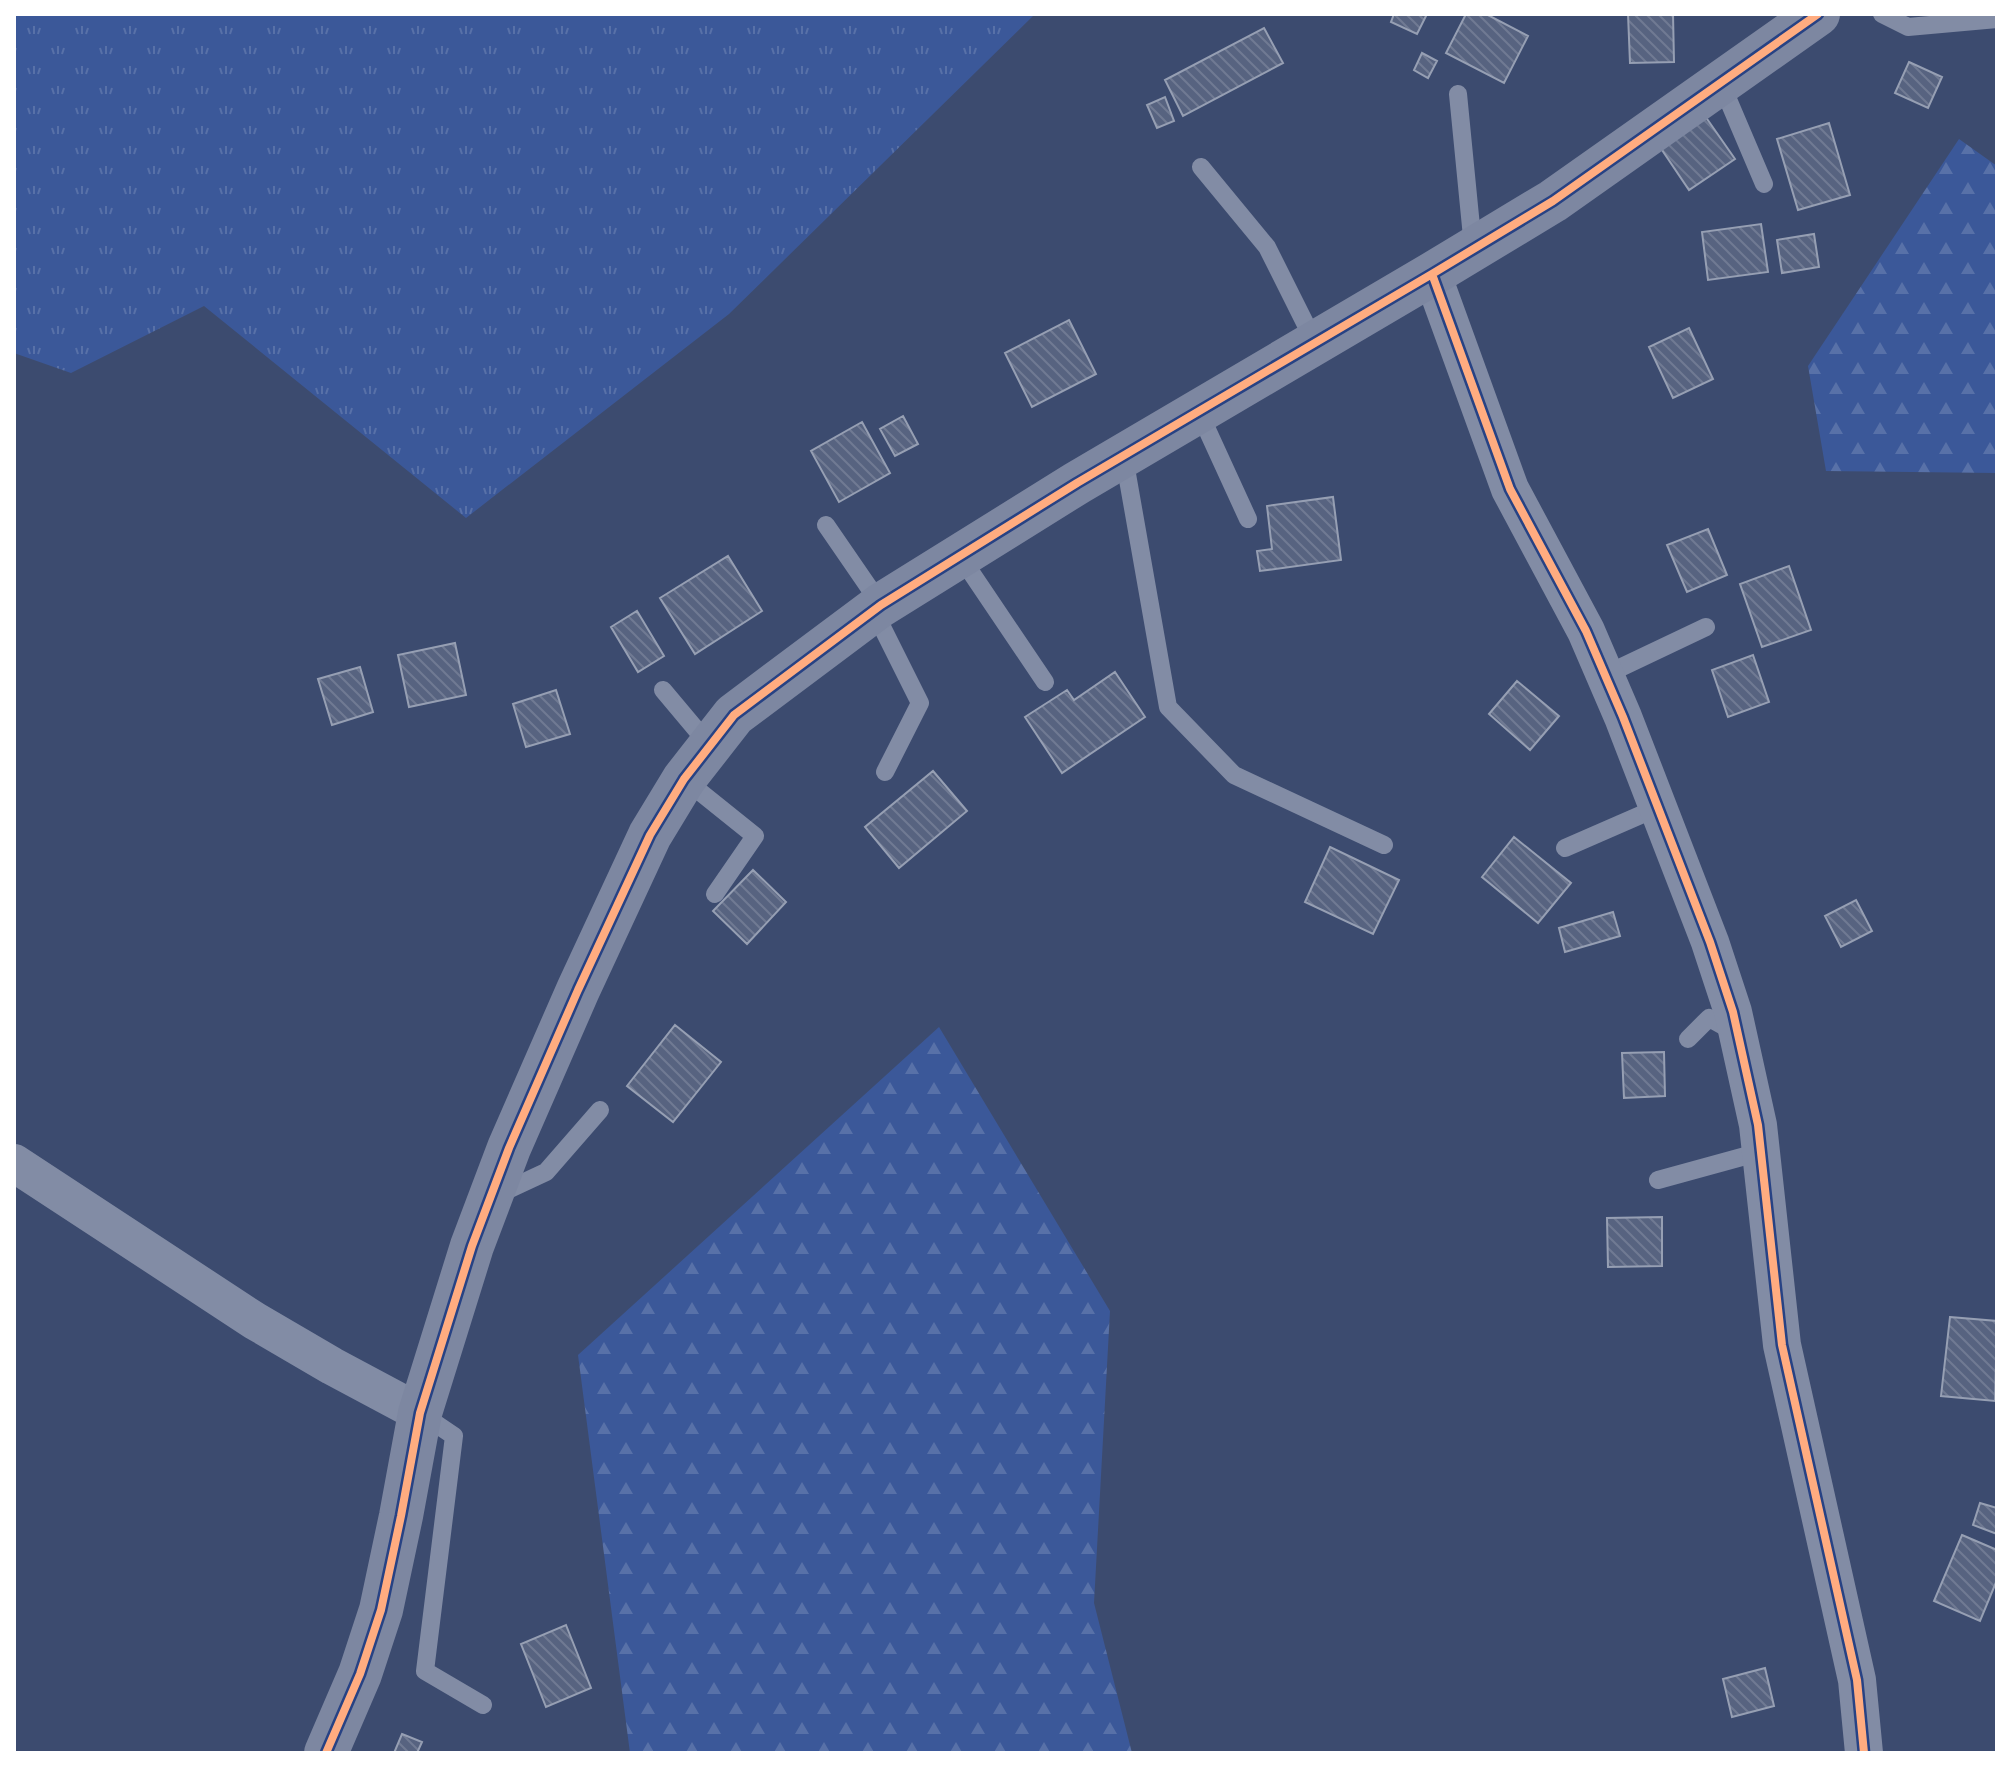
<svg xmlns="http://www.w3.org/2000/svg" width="2011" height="1767" viewBox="0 0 2011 1767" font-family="'Titillium Web',sans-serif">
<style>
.grass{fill:url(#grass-tufts)}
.forest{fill:url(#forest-firs)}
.building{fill:url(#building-back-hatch);stroke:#969fb3;stroke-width:2}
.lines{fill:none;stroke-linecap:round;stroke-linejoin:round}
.lane{stroke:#828ca5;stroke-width:18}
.street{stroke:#828ca5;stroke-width:38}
.secondary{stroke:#7d87a1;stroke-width:44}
.cycleway-casing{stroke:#274284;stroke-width:13}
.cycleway{stroke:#ffac80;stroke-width:8}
</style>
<defs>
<pattern id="grass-tufts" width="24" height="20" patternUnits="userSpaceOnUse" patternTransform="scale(2)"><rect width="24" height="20" fill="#3b5899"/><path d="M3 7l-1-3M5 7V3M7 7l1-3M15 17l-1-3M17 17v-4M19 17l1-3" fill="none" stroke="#5871a8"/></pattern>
<pattern id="forest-firs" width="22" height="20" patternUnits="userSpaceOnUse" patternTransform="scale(2)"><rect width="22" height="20" fill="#3b5899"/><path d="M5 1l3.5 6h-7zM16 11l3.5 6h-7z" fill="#5871a8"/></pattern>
<pattern id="building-back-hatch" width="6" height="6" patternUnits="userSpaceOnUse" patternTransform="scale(2)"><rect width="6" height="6" fill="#576380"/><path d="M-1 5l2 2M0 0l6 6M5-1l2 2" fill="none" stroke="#707a93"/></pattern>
</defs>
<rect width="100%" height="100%" fill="#3c4b6f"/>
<path class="grass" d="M14,14H1035L729,314L466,518L204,306L71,373L14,353Z"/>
<path class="forest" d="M1959,139L1997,166V473L1826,471L1808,366Z
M939,1027L1110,1311L1094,1603L1132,1753H630L578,1355Z"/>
<path class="building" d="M1394,14H1427L1417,34L1391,22Z
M1466,14H1486L1528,36L1504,83L1446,53Z
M1628,14H1673L1674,62L1630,63Z
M1264,28L1283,63L1183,116L1165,80Z
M1422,53L1437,61L1428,78L1414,70Z
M1909,62L1942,77L1928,108L1895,93Z
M1165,97L1174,121L1157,128L1147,105Z
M1705,116L1735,159L1689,190L1660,147Z
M1829,123L1850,195L1798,210L1777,139Z
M1761,224L1768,272L1708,280L1702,232Z
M1814,234L1819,267L1782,273L1777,240Z
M1069,320L1096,374L1032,407L1005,353Z
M1689,328L1713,379L1673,398L1649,347Z
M903,416L918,444L895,456L880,429Z
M862,422L890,473L839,502L811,451Z
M1333,497L1341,560L1260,571L1257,551L1272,549L1267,506Z
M1708,529L1727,575L1687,592L1667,545Z
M728,556L762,611L695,654L660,598Z
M1789,566L1811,630L1762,647L1740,584Z
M637,611L664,656L638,672L611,627Z
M455,643L466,695L409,707L398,655Z
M1753,655L1769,702L1728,717L1712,670Z
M360,667L373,712L332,725L318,679Z
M1115,672L1145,717L1062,773L1025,717L1067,690L1074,700Z
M1517,681L1559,716L1530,750L1489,714Z
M556,690L570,734L526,747L513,704Z
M933,771L967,811L899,868L865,827Z
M1514,837L1571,883L1538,923L1482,877Z
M1330,847L1399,880L1373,934L1305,902Z
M753,870L786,902L747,944L713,911Z
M1856,900L1872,931L1841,947L1825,916Z
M1613,912L1620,936L1565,952L1559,928Z
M675,1025L721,1062L673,1122L627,1086Z
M1664,1052L1665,1096L1624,1098L1622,1053Z
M1662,1217V1266L1608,1267L1607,1218Z
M1950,1317L1997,1321L1995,1401L1941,1396Z
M1980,1503L1997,1508V1534L1973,1525Z
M1962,1535L1997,1550V1580L1980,1621L1934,1601Z
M566,1625L591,1688L546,1707L521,1644Z
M1765,1668L1774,1706L1732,1717L1723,1679Z
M402,1734L422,1742L417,1753H394Z"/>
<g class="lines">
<path class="lane" d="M1882,14L1908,27L1997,19
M1721,83L1764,184
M1458,94L1473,247
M1201,167L1267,247L1315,343
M1199,412L1248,519
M1124,457L1168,707L1234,775L1384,845
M826,525L881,605
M960,556L1045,682
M874,611L920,703L885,772
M1605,675L1706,627
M663,690L710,746
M684,779L755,836L715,894
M1565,848L1659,807
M1688,1039L1709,1018L1736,1033
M1658,1180L1760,1152
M499,1194L546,1172L600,1110
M420,1413L454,1436L425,1671L483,1705"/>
<path class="street" d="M1432,274L1510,489L1586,631L1623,717L1710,942L1733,1012L1758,1125L1782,1345L1857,1680L1864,1753
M14,1163L255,1321L332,1366L420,1413"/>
<path class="secondary" d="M326,1753L360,1674L381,1610L401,1516L420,1413L472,1246L509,1148L578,990L650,835L684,779L734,715L881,605L1077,483L1432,274L1553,201L1818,14"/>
<g class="cycleway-casing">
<path id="cycleway" d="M1432,274L1510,489L1586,631L1623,717L1710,942L1733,1012L1758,1125L1782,1345L1857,1680L1864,1753
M326,1753L360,1674L381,1610L401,1516L420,1413L472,1246L509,1148L578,990L650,835L684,779L734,715L881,605L1077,483L1432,274L1553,201L1818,14"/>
</g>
<use href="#cycleway" class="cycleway"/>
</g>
<rect width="2011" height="1767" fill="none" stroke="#ffffff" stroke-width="32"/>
</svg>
